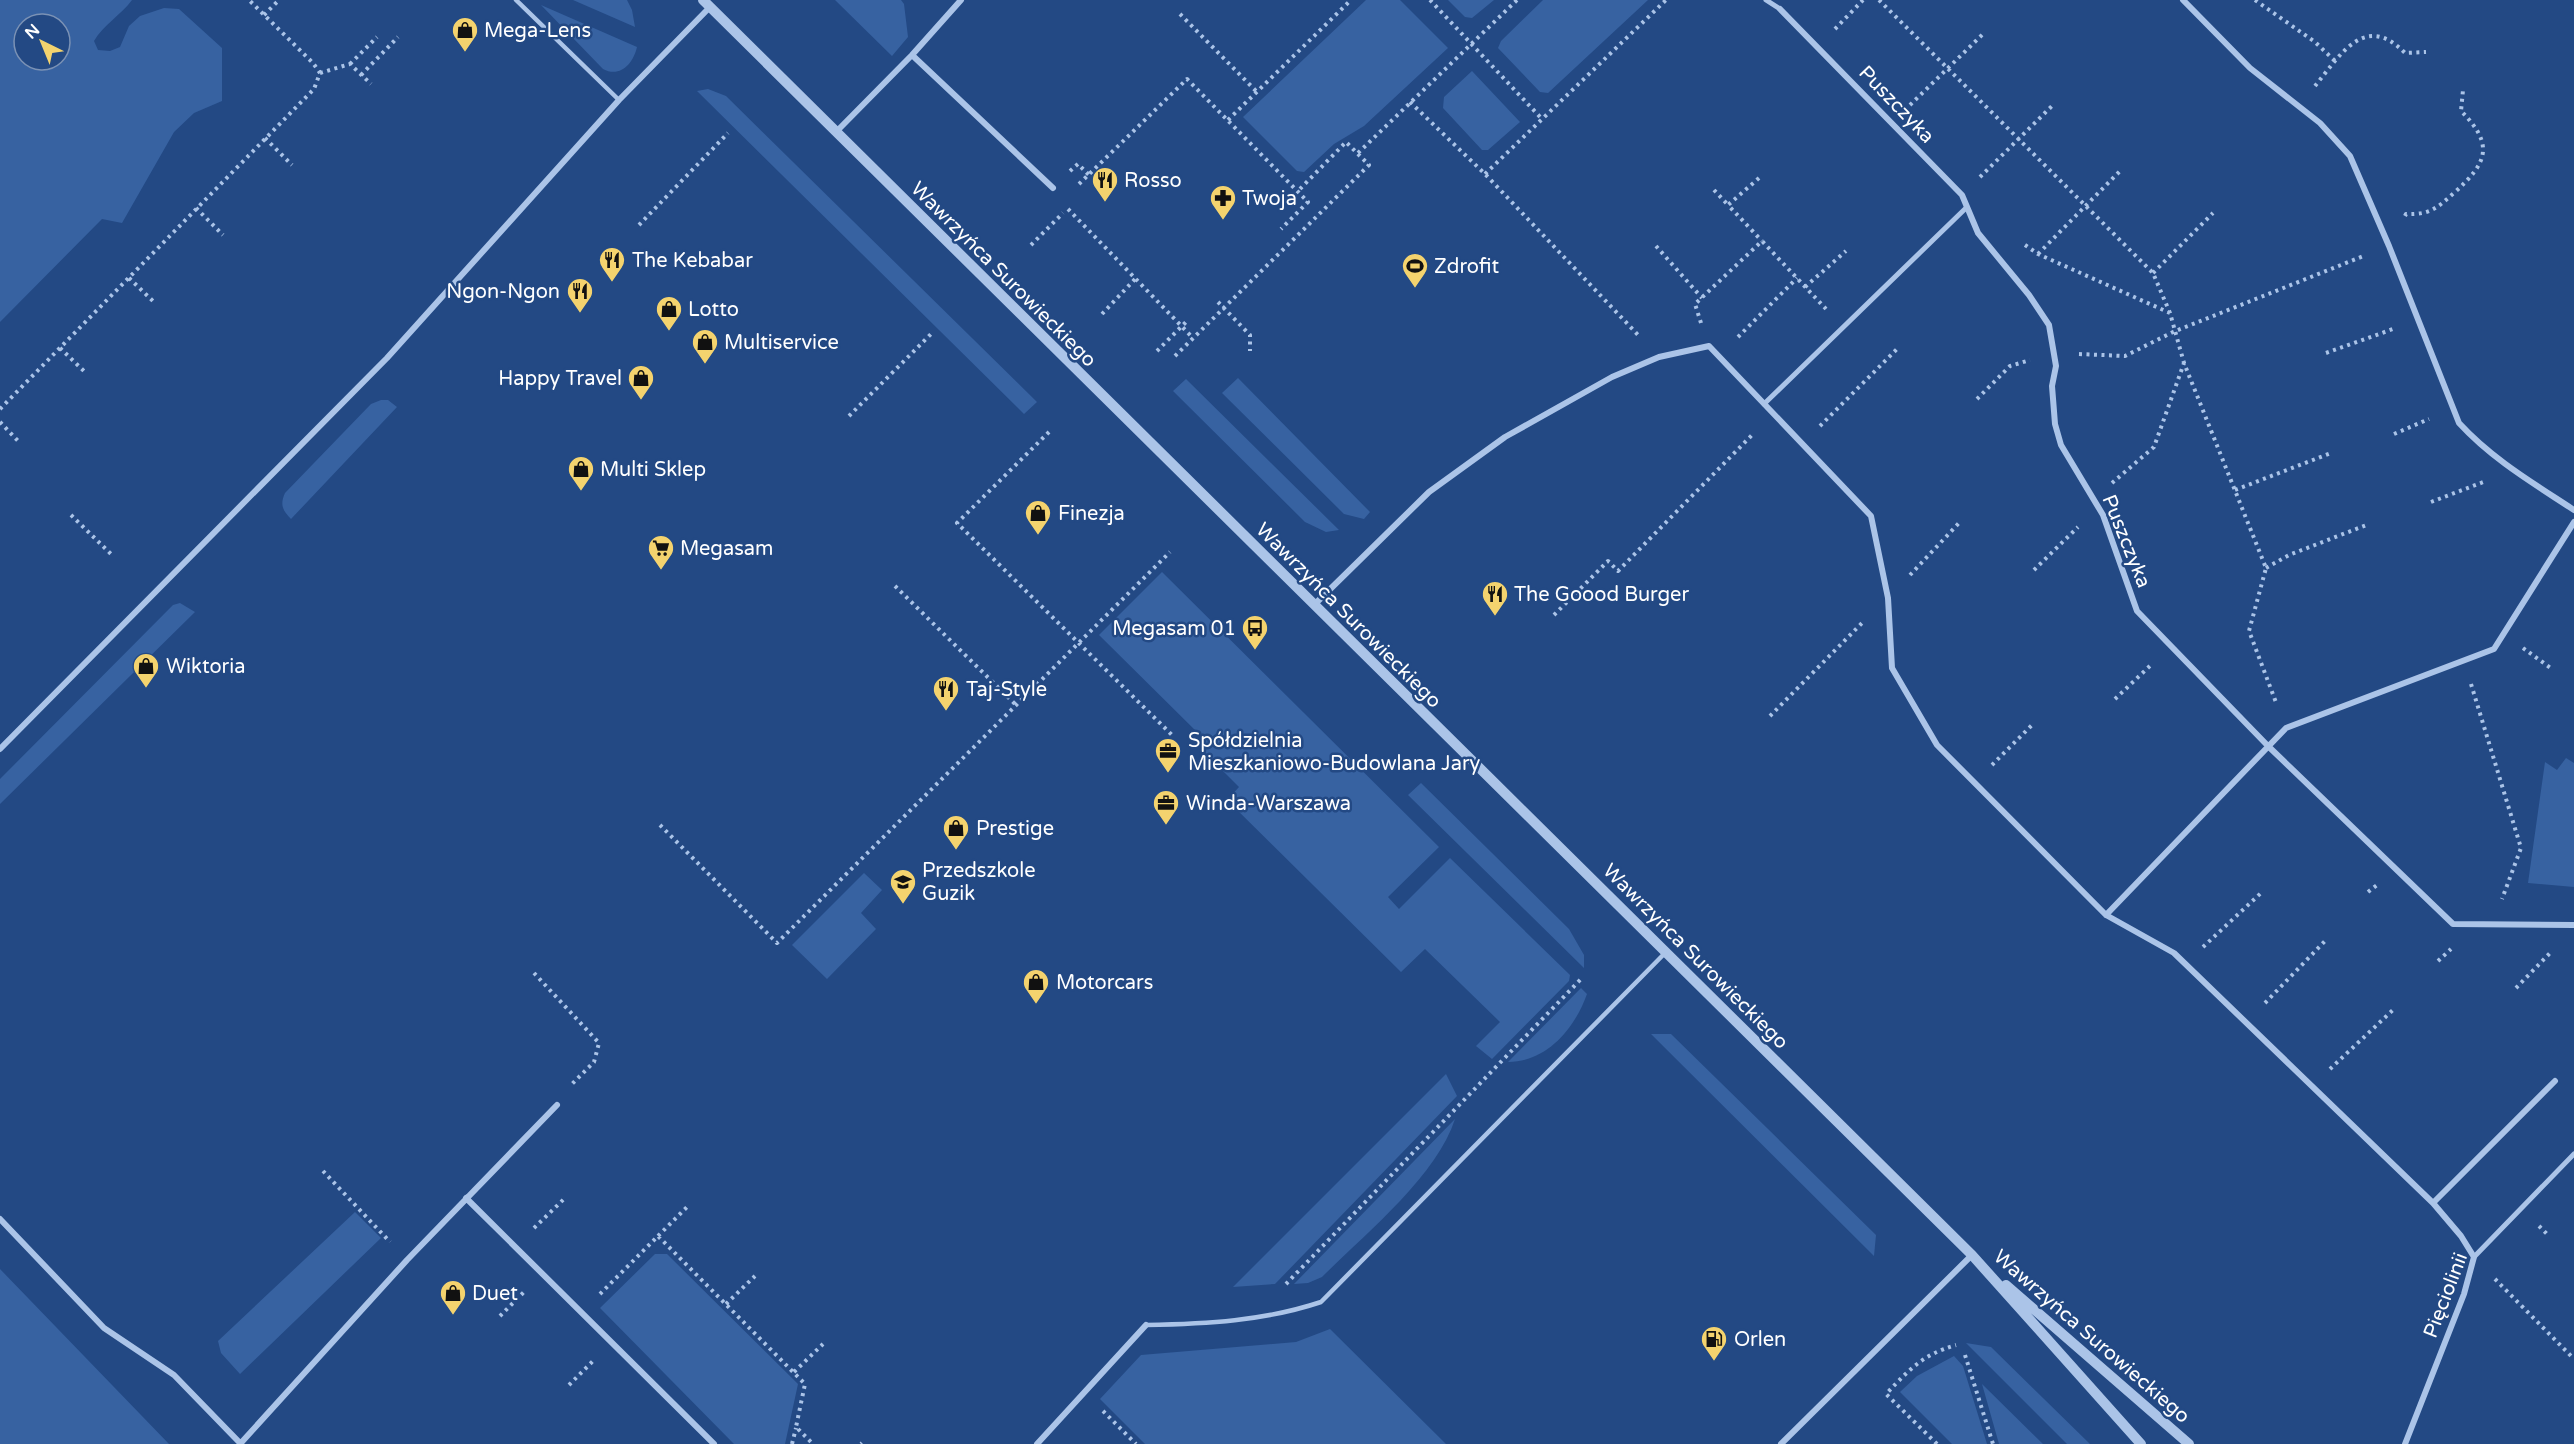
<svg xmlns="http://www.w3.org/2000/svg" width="2574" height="1444" viewBox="0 0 2574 1444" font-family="'Varela Round',sans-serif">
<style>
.green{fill:#3762a1;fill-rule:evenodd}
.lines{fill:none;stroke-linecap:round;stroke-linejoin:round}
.path{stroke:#abc4e8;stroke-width:4;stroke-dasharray:3 4.5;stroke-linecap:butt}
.service{stroke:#abc4e8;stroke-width:4.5}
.pedestrian{stroke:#abc4e8;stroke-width:5}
.minor{stroke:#abc4e8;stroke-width:6}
.tertiary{stroke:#abc4e8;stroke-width:10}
.labels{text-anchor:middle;stroke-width:5;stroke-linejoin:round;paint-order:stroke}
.poi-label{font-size:20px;fill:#fff;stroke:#234984;text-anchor:start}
.street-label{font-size:20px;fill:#fff;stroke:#234984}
</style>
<rect width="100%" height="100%" fill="#234984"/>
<path class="green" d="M0,0H132C121,15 103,25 94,41L98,50L110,51L120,47L129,26L140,16L164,8L179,9L222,48V101L194,113L174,132L122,223L102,219L0,322ZM24,24H60V60H24Z
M573,0H627L632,10L635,27Z
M835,0H901L904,4L908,37L892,56Z
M1366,0H1400L1448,48L1364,126L1334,144L1304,172L1297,171L1243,117Z
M1448,0H1494L1472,18L1465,17Z
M1543,0H1648L1548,93L1540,92L1498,48L1501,41Z
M541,5L637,47C633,64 620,78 603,69Z
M1472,71L1520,122L1488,150H1482L1443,108L1444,97Z
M708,89L726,96L1037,402L1024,414L697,91Z
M1238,378L1370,512L1364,519L1344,514L1222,393Z
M1186,379L1339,530L1326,532L1305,522L1173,391Z
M381,400H388L397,407L291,519C282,510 280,504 285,493L371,404Z
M1162,572L1439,847L1388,897L1399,909L1450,858L1570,975L1569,981L1492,1059L1476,1046L1500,1022L1425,949L1401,972L1227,800L1239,787L1195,743L1201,736L1099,635Z
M180,603L195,612L0,804V779L173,605Z
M2566,758L2574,763V887L2528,883L2545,762L2557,770Z
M1421,783L1569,929L1584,955V968L1408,795Z
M864,873L882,890L861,913L876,929L827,979L792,945Z
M1581,988L1587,994C1575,1028 1547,1062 1508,1062Z
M1651,1034H1671L1876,1235L1874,1256Z
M1446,1074L1457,1096L1275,1284L1233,1287Z
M1455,1119C1437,1176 1365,1234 1322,1277L1308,1283L1294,1284Z
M355,1212L381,1238L240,1374L221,1353L218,1341Z
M655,1254H667L798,1384L785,1444H734L600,1308Z
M0,1269L169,1444H0Z
M1330,1329L1446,1444H1145L1100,1399L1141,1355L1296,1342Z
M1966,1343L1991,1347L2090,1444H2067Z
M1954,1356L1963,1366L1987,1444H1952L1900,1392L1917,1376Z
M1982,1384L2043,1444H1999Z"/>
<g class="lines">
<path class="path" d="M1430,0L1542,119
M1879,0L2153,273L2170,313L2184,363L2266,568L2249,631L2277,705
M2255,0L2315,42L2335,61
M1180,14L1257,92
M264,15L279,0
M1835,29L1863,0
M350,64L377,37
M320,73L350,64L371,84
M361,75L398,37
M2315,86C2341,54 2365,12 2405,53L2426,52
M1410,102L1485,174L1640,337
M1910,105L1983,34
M1228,120L1351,0
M265,138L292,165
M1358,153L1517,0
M1070,171L1078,164L1089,175
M1485,174L1666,0
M1980,177L2054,104
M1759,178L1728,205L1762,241
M1079,184L1187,79L1308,202L1281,229
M1714,190L1728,205
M196,208L223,235
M1068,209L1193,338
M2405,216L2406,214C2430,215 2437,208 2455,192C2487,163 2495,145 2461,111L2463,90
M639,225L728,133
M1031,245L1063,213
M2025,245L2038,254L2170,313
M1656,246L1702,298
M2038,254L2121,170
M2153,273L2213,213
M129,278L156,304
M1805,287L1846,251
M1218,302L1250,335V351
M1102,314L1136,278
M1701,323L1695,304L1762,241L1826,309
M1738,337L1797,278
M60,348L87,374
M1157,351L1186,322
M2326,353L2393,329
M2079,354L2125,356L2173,332L2366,255
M1175,356L1369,165L1346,142L1298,191
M1977,399L2010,366L2030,360
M0,409L314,89L320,73L313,63L249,0
M849,416L931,334
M0,422L19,442
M1820,426L1898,348
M1049,432L957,523L1173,736
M2394,434L2429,419
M2112,483L2154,447L2184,363
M2235,490L2331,453
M2431,502L2486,481
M71,515L113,556
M2266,568L2289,555L2369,524
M2034,570L2078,527
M1910,575L1959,523
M895,586L1016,705
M1554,615L1608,561L1618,571L1754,433
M2523,648L2552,669
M2471,684L2521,848L2502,899
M2115,699L2152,664
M1770,716L1862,623
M1992,765L2032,725
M660,825L777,943L1170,552
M2368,892L2377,885
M2203,947L2261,893
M2438,961L2451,949
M534,973L599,1043L594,1062L571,1085
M2516,988L2551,952
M2265,1003L2325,941
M2330,1069L2394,1009
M323,1171L390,1242
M2539,1226L2549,1236
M534,1228L564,1199
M658,1236L689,1205
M2495,1279L2574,1359
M1286,1284L1582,978
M600,1294L658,1236L805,1384L796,1427L813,1444
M726,1304L755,1276
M500,1316L525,1291
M1965,1355L1993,1444
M794,1372L823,1344
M569,1385L594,1360
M1103,1411L1136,1444
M792,1444L796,1428
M861,1444L862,1443
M1937,1444L1886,1394C1910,1369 1922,1355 1956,1345"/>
<path class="service" d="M516,0L619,100
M1146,1325C1206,1324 1264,1321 1321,1302L1666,952"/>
<path class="pedestrian" d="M1766,0L1780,9
M1764,404L1967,207
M2474,1257L2574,1154"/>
<path class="minor" d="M2183,0L2250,68L2320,123L2350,156L2389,246L2459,423C2492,459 2533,483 2574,510
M1780,9L1962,195L1978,233L2029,295L2049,325L2056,366L2052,386L2055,424L2061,445L2103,515L2137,611L2269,747L2453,924L2574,925
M912,55L1053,188
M836,132L912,55L961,0
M1314,605L1429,492L1505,437L1612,377L1659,357L1709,346L1871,516L1888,598L1892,668L1937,745L2106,915L2174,953L2433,1203L2461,1236L2474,1257L2464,1294L2405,1444
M0,749L387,358L619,100L710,7
M2106,915L2286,728L2494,649L2574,522
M466,1198L714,1444
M2433,1203L2555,1081
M0,1219L104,1328L174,1375L241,1444
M240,1444L407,1260L557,1105
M1037,1444L1146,1325
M1781,1444L1972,1255"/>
<path class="tertiary" d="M703,0L1972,1255L2141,1444
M2006,1285L2189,1444"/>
</g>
<defs>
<g id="shop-pin" transform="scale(1.35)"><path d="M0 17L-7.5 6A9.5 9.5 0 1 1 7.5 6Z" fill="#f4d36e" stroke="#234984"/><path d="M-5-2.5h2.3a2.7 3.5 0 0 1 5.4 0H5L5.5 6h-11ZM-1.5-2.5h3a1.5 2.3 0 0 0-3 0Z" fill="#111"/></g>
<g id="restaurant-pin" transform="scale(1.35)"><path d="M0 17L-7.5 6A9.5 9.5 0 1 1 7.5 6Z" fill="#f4d36e" stroke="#234984"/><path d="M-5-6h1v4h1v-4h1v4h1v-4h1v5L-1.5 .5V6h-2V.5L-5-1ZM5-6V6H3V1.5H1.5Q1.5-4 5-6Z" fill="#111"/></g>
<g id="pharmacy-pin" transform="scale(1.35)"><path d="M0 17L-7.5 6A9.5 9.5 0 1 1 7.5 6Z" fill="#f4d36e" stroke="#234984"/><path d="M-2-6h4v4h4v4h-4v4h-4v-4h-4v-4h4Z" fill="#111"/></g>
<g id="stadium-pin" transform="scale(1.35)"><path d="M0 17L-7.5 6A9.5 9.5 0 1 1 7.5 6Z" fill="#f4d36e" stroke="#234984"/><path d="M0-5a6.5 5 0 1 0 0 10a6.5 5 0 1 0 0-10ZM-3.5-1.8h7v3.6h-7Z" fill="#111"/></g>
<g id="supermarket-pin" transform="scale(1.35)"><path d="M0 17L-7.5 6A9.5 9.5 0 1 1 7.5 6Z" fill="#f4d36e" stroke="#234984"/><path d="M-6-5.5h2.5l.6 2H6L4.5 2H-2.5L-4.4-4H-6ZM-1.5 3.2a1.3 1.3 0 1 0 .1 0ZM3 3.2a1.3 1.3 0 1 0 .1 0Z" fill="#111"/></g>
<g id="bus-pin" transform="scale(1.35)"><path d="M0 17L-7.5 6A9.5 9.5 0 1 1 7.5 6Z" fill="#f4d36e" stroke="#234984"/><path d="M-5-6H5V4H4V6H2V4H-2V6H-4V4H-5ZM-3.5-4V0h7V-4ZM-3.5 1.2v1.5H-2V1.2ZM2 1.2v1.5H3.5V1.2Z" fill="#111"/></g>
<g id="office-pin" transform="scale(1.35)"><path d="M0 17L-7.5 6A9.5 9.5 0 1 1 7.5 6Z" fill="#f4d36e" stroke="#234984"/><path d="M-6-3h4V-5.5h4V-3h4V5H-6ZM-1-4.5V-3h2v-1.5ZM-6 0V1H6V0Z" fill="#111"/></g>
<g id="school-pin" transform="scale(1.35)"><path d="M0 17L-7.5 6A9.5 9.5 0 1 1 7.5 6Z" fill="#f4d36e" stroke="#234984"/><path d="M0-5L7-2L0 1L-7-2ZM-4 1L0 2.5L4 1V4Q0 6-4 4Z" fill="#111"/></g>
<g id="fuel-pin" transform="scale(1.35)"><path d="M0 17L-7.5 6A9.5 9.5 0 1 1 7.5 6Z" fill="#f4d36e" stroke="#234984"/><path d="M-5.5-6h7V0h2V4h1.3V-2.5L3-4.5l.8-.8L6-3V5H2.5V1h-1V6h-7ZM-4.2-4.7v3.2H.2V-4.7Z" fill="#111"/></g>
</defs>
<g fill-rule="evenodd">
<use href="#shop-pin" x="465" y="30"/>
<use href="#restaurant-pin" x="1105" y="180"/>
<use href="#pharmacy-pin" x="1223" y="198"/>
<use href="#restaurant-pin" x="612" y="260"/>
<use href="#stadium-pin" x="1415" y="266"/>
<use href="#restaurant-pin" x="580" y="291"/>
<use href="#shop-pin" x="669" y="309"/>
<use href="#shop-pin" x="705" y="342"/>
<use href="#shop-pin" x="641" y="378"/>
<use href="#shop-pin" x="581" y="469"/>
<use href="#shop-pin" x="1038" y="513"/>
<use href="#supermarket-pin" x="661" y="548"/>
<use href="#restaurant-pin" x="1495" y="594"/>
<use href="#bus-pin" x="1255" y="628"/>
<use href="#shop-pin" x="146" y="666"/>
<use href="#restaurant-pin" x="946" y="689"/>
<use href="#office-pin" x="1168" y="751"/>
<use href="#office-pin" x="1166" y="803"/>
<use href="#shop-pin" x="956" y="828"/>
<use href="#school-pin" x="903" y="882"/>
<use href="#shop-pin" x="1036" y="982"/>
<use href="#shop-pin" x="453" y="1293"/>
<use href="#fuel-pin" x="1714" y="1339"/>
</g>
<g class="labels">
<g class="poi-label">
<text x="484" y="37">Mega-Lens</text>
<text x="1124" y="187">Rosso</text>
<text x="1242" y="205">Twoja</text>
<text x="632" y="267">The Kebabar</text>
<text x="1434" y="273">Zdrofit</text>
<text x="560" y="298" text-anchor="end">Ngon-Ngon</text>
<text x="688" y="316">Lotto</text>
<text x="724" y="349">Multiservice</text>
<text x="622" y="385" text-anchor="end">Happy Travel</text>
<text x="600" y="476">Multi Sklep</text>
<text x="1058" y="520">Finezja</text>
<text x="680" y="555">Megasam</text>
<text x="1514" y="601">The Goood Burger</text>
<text x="1236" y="635" text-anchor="end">Megasam 01</text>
<text x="166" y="673">Wiktoria</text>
<text x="966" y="696">Taj-Style</text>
<text x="1188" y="747">Spółdzielnia<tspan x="1188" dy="23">Mieszkaniowo-Budowlana Jary</tspan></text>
<text x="1186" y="810">Winda-Warszawa</text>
<text x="976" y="835">Prestige</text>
<text x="922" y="877">Przedszkole<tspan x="922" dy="23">Guzik</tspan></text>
<text x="1056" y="989">Motorcars</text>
<text x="472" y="1300">Duet</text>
<text x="1734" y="1346">Orlen</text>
</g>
<g class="street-label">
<text transform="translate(1897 104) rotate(46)" y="7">Puszczyka</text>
<text transform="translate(1004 274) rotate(45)" y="7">Wawrzyńca Surowieckiego</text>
<text transform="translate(2127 541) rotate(68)" y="7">Puszczyka</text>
<text transform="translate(1349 615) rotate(45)" y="7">Wawrzyńca Surowieckiego</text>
<text transform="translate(1696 956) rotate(45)" y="7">Wawrzyńca Surowieckiego</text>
<text transform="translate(2445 1295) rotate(-69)" y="7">Pięciolinii</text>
<text transform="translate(2092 1336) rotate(41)" y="7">Wawrzyńca Surowieckiego</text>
</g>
</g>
<g transform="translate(42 42) rotate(317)"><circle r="28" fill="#234984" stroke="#7b92b5" stroke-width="1.5"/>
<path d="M0-4.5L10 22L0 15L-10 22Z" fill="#f4d36e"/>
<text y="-9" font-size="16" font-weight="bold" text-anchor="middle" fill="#ffffff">N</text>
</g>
</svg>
